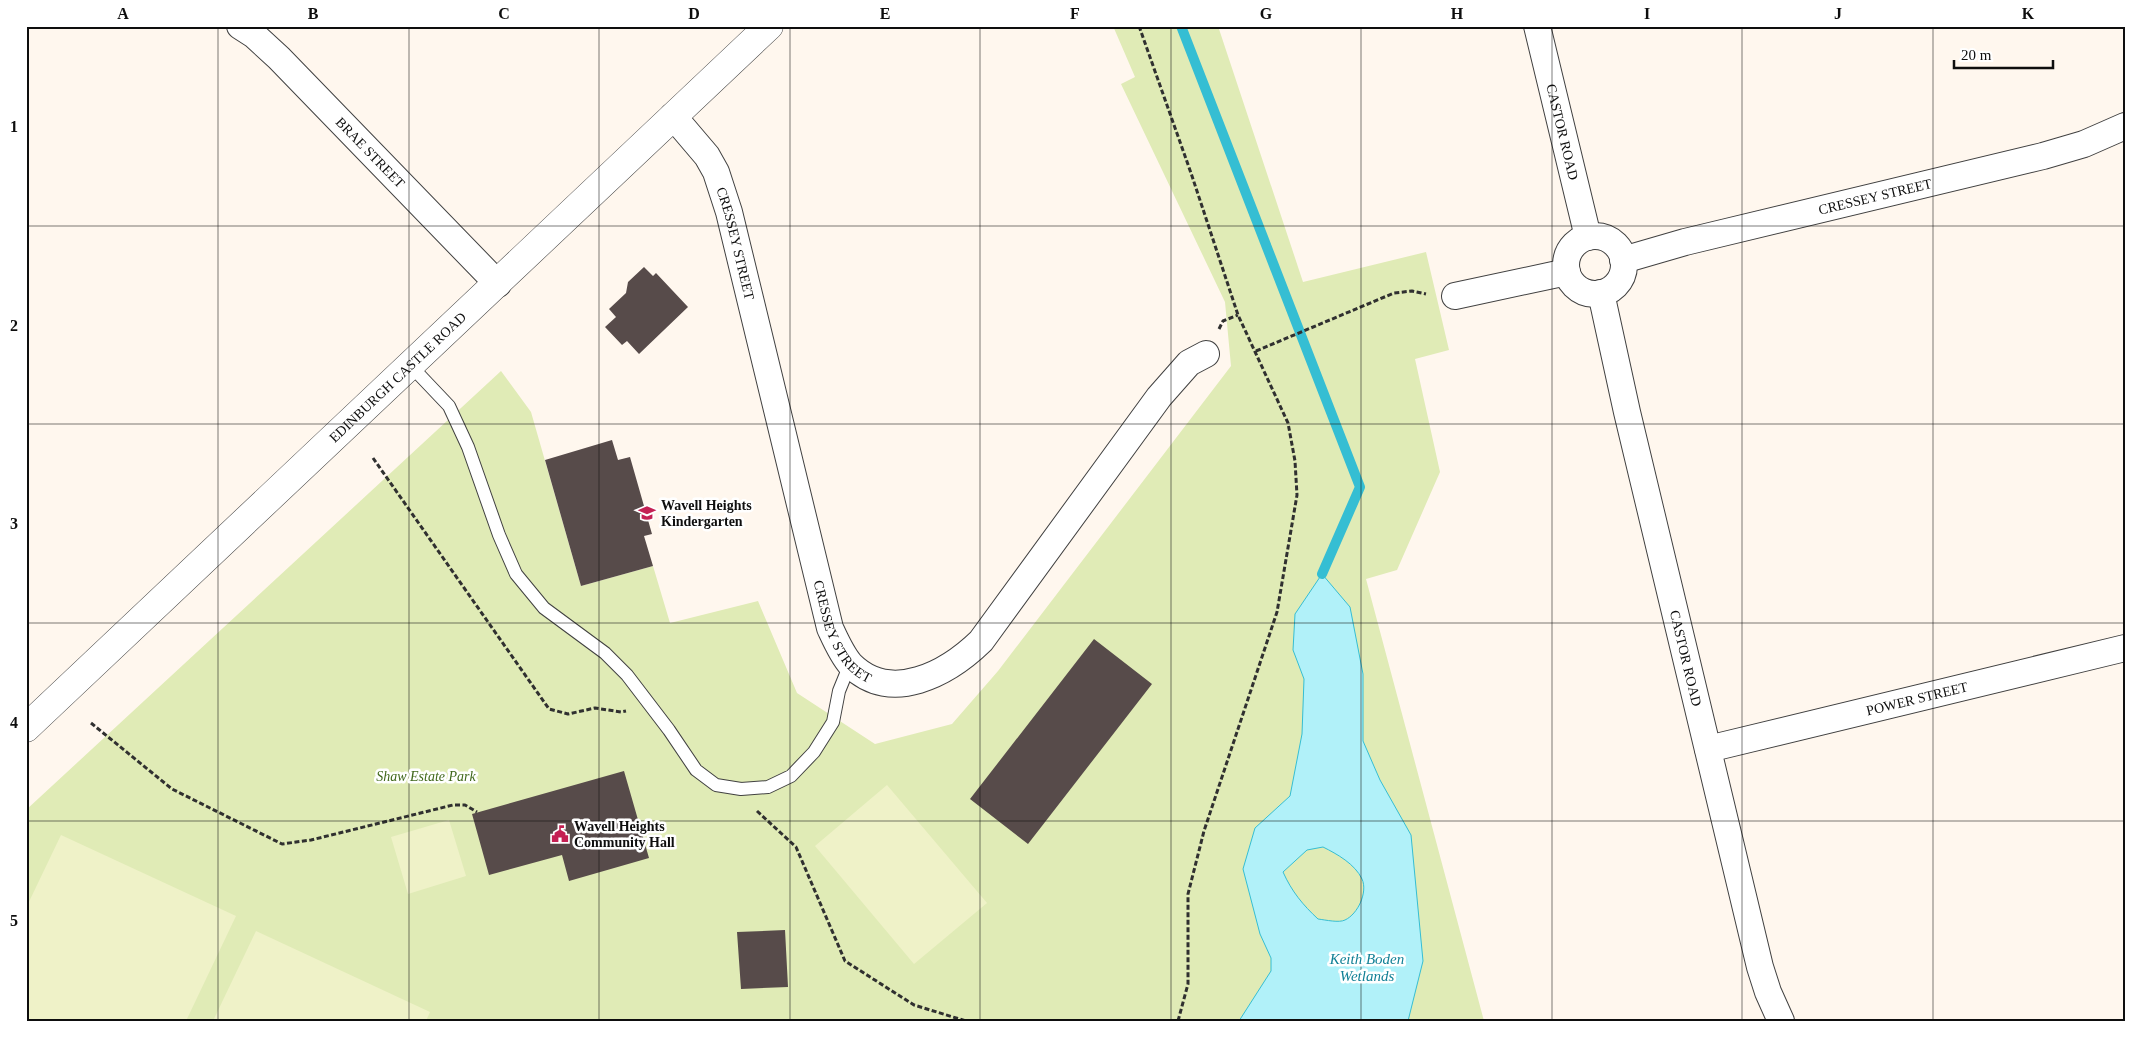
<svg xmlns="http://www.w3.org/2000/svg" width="2151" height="1047" viewBox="0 0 2151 1047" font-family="'Times New Roman',serif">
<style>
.green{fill:#e0ebb6}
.pitch{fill:#eff2c8}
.water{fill:#b1f1f9;stroke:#35bed3;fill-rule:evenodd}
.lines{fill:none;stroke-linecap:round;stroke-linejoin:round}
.stream{stroke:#35bed3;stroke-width:10}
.building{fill:#574b4a}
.service-casing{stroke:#414141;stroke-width:14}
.minor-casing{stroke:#414141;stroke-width:28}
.tertiary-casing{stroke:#414141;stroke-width:29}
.path{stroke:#303030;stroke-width:3;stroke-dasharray:5 2.5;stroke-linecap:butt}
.service{stroke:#fff;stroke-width:12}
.minor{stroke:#fff;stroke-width:26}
.tertiary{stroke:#fff;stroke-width:28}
.grid{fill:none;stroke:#0e0e0e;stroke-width:1;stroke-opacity:0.55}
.labels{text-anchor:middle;stroke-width:5;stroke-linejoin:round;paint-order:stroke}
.street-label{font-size:14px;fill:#0e0e0e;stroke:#fff}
.poi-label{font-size:14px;font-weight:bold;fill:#0e0e0e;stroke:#fff;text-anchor:start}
.park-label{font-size:14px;font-style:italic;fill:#40681b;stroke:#fff}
.water-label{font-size:15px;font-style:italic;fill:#118096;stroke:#fff}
.neatline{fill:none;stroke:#0e0e0e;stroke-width:2}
.grid-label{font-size:16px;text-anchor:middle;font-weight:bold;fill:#0e0e0e}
</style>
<rect width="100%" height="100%" fill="#fff7ee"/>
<path class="green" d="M1113,26H1218L1303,282L1426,252L1449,350L1415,359L1440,472L1397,570L1366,579L1484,1021H26V810L501,371L531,412L581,586L653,566L670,623L758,601L797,693L875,744L952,724L998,671L1231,366L1225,302L1121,84L1135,77Z"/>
<path class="pitch" d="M887,785L987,903L914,964L815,846Z
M449,820L466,876L408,894L391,837Z
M61,835L236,916L186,1021H26V908Z
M256,931L430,1012L426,1021H213Z"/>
<path class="water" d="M1322,574L1350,607L1363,674V741L1380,780L1411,835L1423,961L1408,1021H1239L1271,971V958L1260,934L1243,869L1255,828L1290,796L1302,734L1304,679L1293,650L1295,614ZM1323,847C1337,854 1355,864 1362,879C1368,892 1358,914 1345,920C1339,923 1326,920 1318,919C1303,905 1292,892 1283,872L1307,850Z"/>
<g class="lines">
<path class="stream" d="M1181,26L1360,487L1322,574"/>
</g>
<path class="building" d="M644,267L653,276L656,273L688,307L639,354L627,341L622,345L605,327L616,317L609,309L626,293L628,282Z
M612,440L618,460L630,457L652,534L644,536L653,566L581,586L545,460Z
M1094,639L1152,684L1028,844L970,799Z
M624,771L649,858L569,881L562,855L489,875L472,814Z
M785,930L788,987L741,989L737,932Z"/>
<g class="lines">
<g class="service-casing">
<path id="service" d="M411,366L449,406L468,447L499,535L516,574L544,608L605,653L627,675L669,730L696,770L716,785L741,789L768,787L791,776L814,752L833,722L839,691L850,664"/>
</g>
<g class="minor-casing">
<g id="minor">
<path id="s1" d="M240,26L254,35L279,58L498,284"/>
<path id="s2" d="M1537,26L1588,237"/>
<path id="s3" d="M673,116L707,156L716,172L729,212L830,628C836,641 842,655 851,665C891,705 948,673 981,641L1159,397L1189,363L1206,354"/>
<circle cx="1595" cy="265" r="29"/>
<path id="s4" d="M1623,260L1685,242L2043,156L2084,144L2125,126"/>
<path id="s5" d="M1601,293L1627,412L1760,967L1768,992L1781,1021"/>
<path d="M1455,296L1567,272"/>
<path id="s6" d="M1708,749L2125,648"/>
</g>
</g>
<g class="tertiary-casing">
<g id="tertiary">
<path id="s7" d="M26,728L769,26"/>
</g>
</g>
<path class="path" d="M1139,26L1191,173L1238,315L1288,423L1295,461L1297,495L1277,612L1204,831L1188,894V984L1178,1021
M1219,329L1223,321L1238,315
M1256,351L1394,293L1412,291L1426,294
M373,458L549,709L568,714L595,708L621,712L626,711
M91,723L172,789L282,844L311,840L453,805H465L477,812
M757,811L796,847L845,961L914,1005L966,1021"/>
<use href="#service" class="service"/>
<use href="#minor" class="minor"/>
<use href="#tertiary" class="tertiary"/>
</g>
<path class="grid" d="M218,26V1021M409,26V1021M599,26V1021M790,26V1021M980,26V1021M1171,26V1021M1361,26V1021M1552,26V1021M1742,26V1021M1933,26V1021M26,226H2125M26,424H2125M26,623H2125M26,821H2125"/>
<defs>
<g id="school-bare" transform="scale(1.35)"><path d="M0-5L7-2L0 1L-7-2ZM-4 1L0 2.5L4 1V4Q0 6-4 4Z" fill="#c42053" stroke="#fff" stroke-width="2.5" paint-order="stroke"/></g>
<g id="civic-bare" transform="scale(1.35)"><path d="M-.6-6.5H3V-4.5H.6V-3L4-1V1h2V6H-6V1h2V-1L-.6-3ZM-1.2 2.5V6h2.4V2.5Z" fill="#c42053" stroke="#fff" stroke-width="2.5" paint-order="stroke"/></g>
</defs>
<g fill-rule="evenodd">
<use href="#school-bare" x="647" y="513"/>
<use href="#civic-bare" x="560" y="834"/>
</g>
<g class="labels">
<g class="street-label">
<text dy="5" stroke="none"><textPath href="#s2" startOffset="109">CASTOR ROAD</textPath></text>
<text dy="5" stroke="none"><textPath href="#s1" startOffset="182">BRAE STREET</textPath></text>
<text dy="5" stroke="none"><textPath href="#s4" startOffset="260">CRESSEY STREET</textPath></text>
<text dy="5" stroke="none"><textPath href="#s3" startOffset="145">CRESSEY STREET</textPath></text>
<text dy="5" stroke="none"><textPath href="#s7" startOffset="511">EDINBURGH CASTLE ROAD</textPath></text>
<text dy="5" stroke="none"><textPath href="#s3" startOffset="550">CRESSEY STREET</textPath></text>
<text dy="5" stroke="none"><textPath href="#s5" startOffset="375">CASTOR ROAD</textPath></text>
<text dy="5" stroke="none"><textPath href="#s6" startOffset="215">POWER STREET</textPath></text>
</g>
<g class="poi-label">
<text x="661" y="510">Wavell Heights<tspan x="661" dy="16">Kindergarten</tspan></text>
<text x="574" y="831">Wavell Heights<tspan x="574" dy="16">Community Hall</tspan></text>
</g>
<g class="park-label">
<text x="426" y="781">Shaw Estate Park</text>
</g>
<g class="water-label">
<text x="1367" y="964">Keith Boden<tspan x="1367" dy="17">Wetlands</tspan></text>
</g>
</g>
<rect width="2151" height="1047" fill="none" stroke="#ffffff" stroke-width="55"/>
<path d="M1954 60v8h99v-8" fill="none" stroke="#0e0e0e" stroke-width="2.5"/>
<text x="1961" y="60" font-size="15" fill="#0e0e0e" stroke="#ffffff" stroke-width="4" paint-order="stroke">20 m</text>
<rect x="28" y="28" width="2096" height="992" class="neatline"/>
<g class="grid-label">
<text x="123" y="19">A</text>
<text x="313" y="19">B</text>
<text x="504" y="19">C</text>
<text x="694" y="19">D</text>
<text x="885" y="19">E</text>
<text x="1075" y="19">F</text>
<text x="1266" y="19">G</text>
<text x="1457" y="19">H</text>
<text x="1647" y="19">I</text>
<text x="1838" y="19">J</text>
<text x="2028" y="19">K</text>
<text x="14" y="132">1</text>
<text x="14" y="331">2</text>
<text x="14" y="529">3</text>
<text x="14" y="728">4</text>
<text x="14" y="926">5</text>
</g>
</svg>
